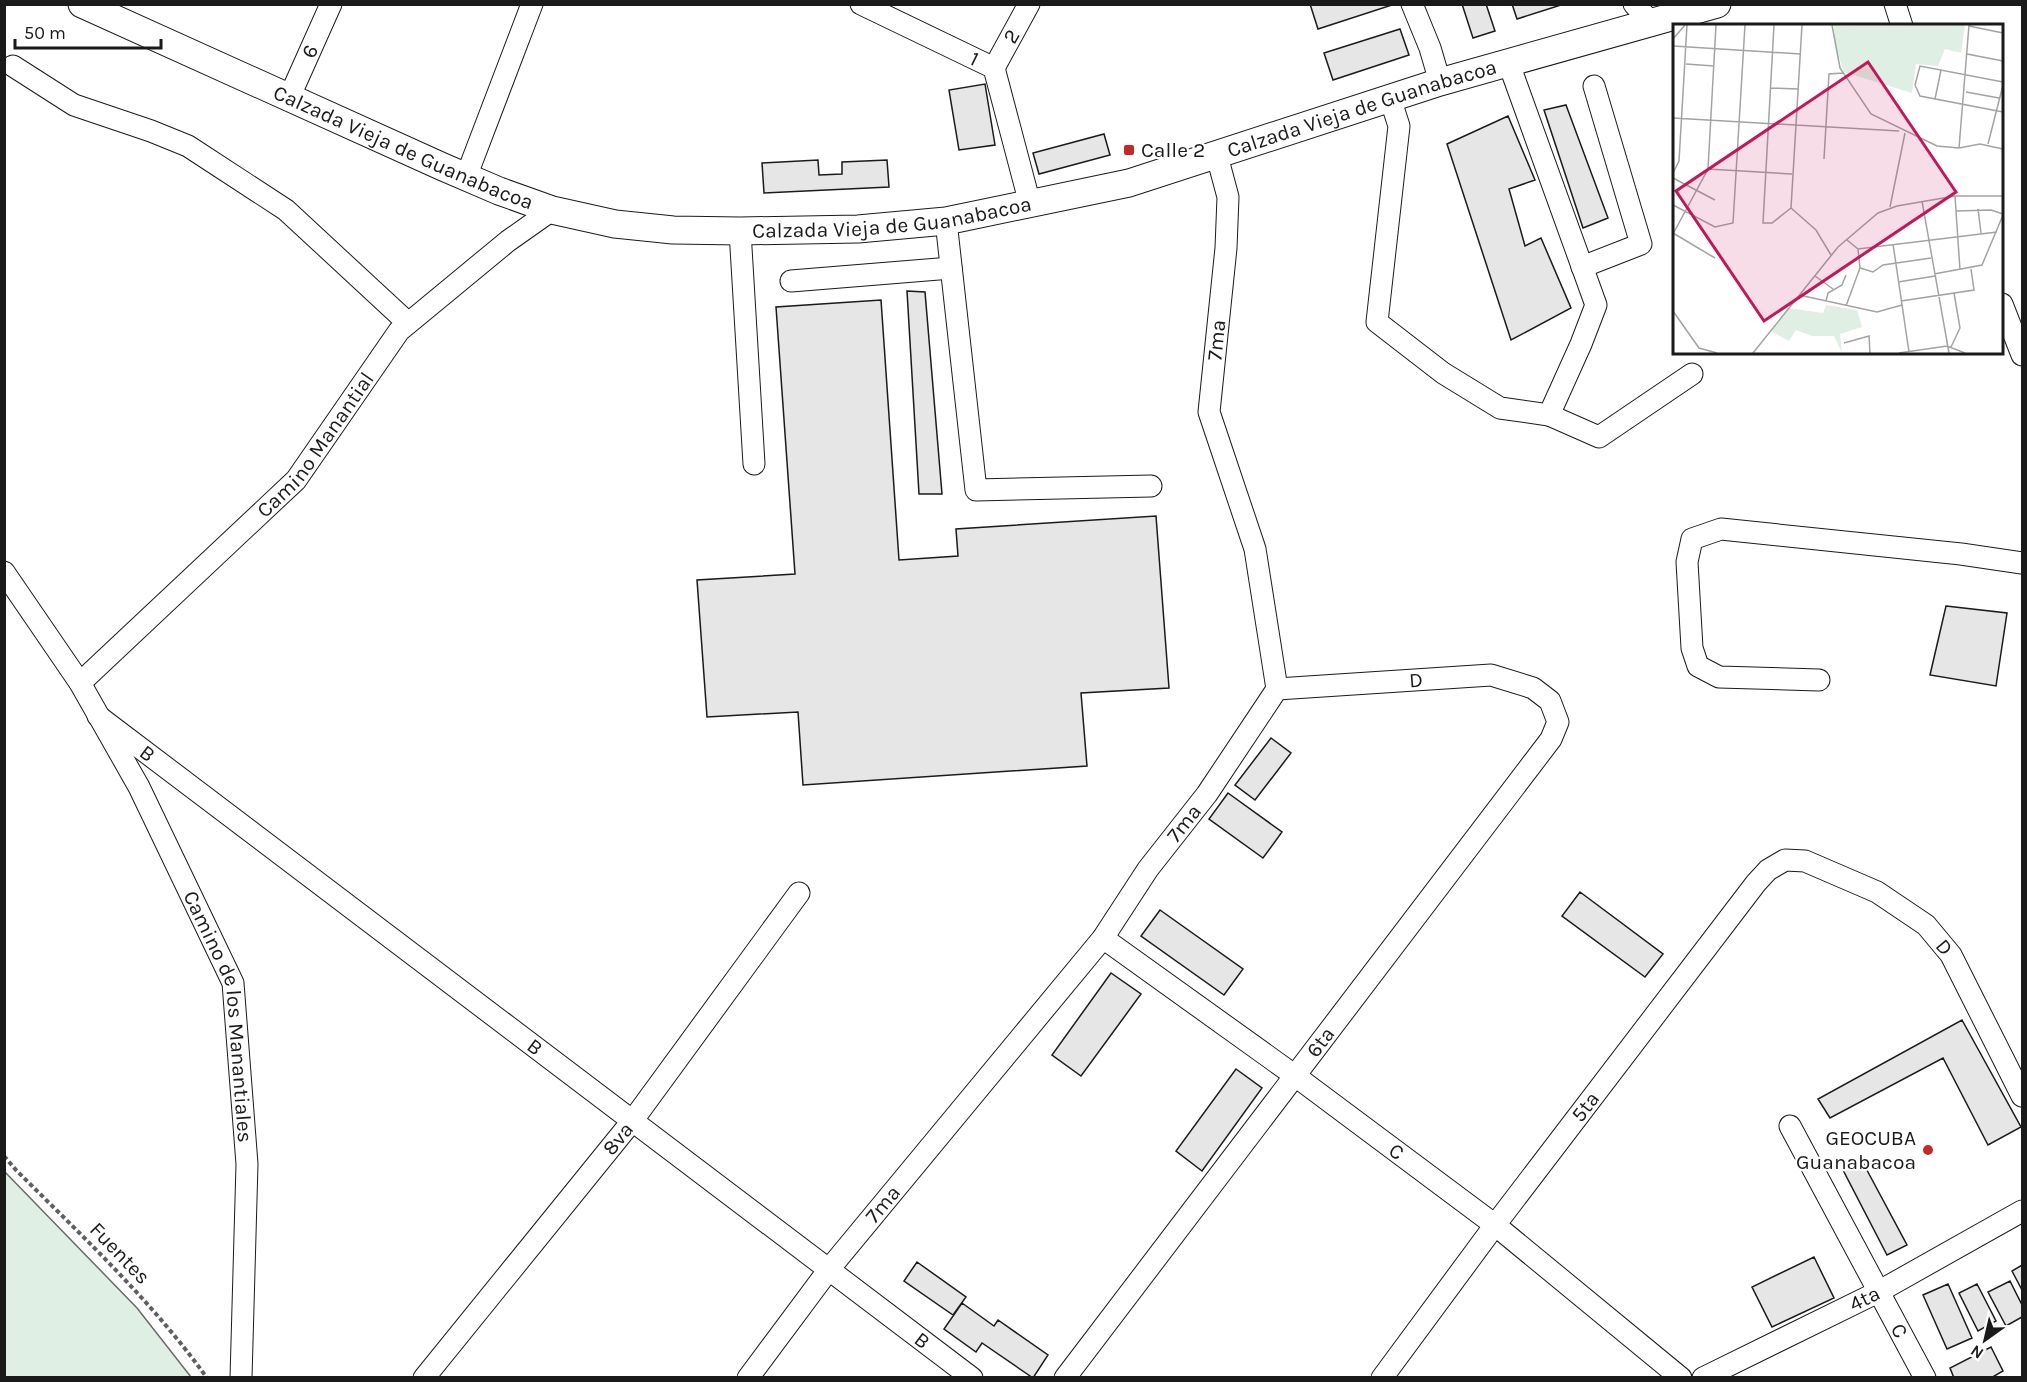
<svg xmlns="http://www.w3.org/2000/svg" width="2027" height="1382" viewBox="0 0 2027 1382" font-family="Karla,sans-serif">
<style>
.green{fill:#e0efe3;stroke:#6a6a6a;stroke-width:1.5}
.building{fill:#e6e6e6;stroke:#1a1a1a;stroke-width:1.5}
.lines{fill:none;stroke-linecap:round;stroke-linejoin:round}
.minor-casing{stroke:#1a1a1a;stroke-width:23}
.major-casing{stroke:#1a1a1a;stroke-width:29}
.path{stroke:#5f5f5f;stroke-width:4;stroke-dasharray:4.5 3;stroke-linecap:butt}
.minor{stroke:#fff;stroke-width:21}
.major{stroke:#fff;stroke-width:27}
.poi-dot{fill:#c62828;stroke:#fff;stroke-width:2}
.labels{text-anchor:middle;stroke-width:4.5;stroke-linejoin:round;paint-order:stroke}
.street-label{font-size:21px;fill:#1a1a1a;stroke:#fff}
.poi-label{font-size:21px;fill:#1a1a1a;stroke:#fff;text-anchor:start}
.inset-road{fill:none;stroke:#a3a3a3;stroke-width:1.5}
.view{fill:#c2185b;fill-opacity:0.15;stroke:#c2185b;stroke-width:3}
.inset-edge{fill:none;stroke:#1a1a1a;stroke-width:3}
</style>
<rect width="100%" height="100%" fill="#fff"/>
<path class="green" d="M4,1171L137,1308L191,1377H5Z"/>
<path class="building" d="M1310,4H1392V5L1318,29Z
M1462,4H1486L1495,31L1473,38Z
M1512,4H1564L1517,19Z
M1400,29L1409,55L1333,80L1324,53Z
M985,84L995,145L959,150L949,90Z
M1566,105L1608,218L1583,228L1544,110Z
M1508,116L1535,180L1509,189L1525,246L1541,238L1571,308L1511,340L1447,144Z
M1104,134L1110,155L1039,174L1033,153Z
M818,160L819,175L842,174V162L887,160L889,187L764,193L762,163Z
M907,291L925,292L942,494H919Z
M881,300L899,560L958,556L956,529L1156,516L1169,688L1081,693L1087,766L803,785L798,712L707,717L697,580L795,574L776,307Z
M1946,606L2007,613L1996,686L1930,675Z
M1271,738L1291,753L1255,800L1235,785Z
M1228,793L1282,832L1263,858L1209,819Z
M1580,892L1663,954L1645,977L1562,916Z
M1160,910L1243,969L1224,995L1141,936Z
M1111,973L1141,994L1081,1076L1052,1055Z
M1962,1020L2021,1127L1988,1145L1943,1058L1830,1118L1818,1099Z
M1236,1069L1262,1088L1202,1171L1176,1151Z
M1861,1159L1907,1245L1887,1255L1843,1170Z
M1814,1257L1834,1298L1772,1327L1752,1287Z
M917,1262L966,1297L953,1315L904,1281Z
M2022,1265V1290L2012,1271Z
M2010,1281L2022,1305V1317L2006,1326L1988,1292Z
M1948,1284L1972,1338L1947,1349L1923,1295Z
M1977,1284L1996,1321L1978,1331L1959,1293Z
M962,1303L994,1326L998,1320L1048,1355L1033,1378L982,1343L976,1352L944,1329Z
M1991,1347L2003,1371L1991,1378H1954L1950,1368Z"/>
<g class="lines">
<g class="minor-casing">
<g id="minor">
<path id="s1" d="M861,4L994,68L1030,204"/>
<path d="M1412,4L1430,48L1440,82"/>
<path d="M1634,4L1651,22"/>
<path d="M1895,4L1902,26"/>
<path d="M13,66L74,105L151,131L188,146L286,210L408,323"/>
<path id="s2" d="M994,68L1029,4"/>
<path id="s3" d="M289,98L331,4"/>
<path d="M1390,98L1399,126L1377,322L1443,373L1500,408L1549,415L1581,344L1596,305L1509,64"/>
<path d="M466,177L532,4"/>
<path d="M946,221L976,490L1151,486"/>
<path d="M740,231L754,464"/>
<path d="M1582,267L1641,244L1594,86"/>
<path d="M791,281L951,268"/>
<path d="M2002,304L2022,355"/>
<path d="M1549,415L1599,437L1692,374"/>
<path id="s4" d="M4,572L80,683L139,787L233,983L247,1164L241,1378"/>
<path d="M1819,680L1719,677L1698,666L1692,648L1687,562L1692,539L1721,529L1961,554L2022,563"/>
<path id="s5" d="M80,683L296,480L399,331L508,241L552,210"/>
<path id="s6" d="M98,716L972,1378"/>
<path id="s7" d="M1103,938L1294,1075L1495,1225L1681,1378"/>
<path id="s8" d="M1790,1126L1925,1378"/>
<path id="s9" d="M424,1378L633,1120L799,893"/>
<path id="s10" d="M748,1378L830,1268L1103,938L1148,869L1207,794L1277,689L1255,549L1209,412L1226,248L1228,197L1217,156"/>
<path id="s11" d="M1065,1378L1551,739L1558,722L1550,701L1533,688L1491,675L1277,689"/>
<path id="s12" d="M1382,1378L1495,1225L1756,883L1768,870L1785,860L1805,861L1877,892L1926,925L1951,955L2022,1096"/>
<path id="s13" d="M1703,1378L1878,1292L2022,1211"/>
</g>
</g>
<g class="major-casing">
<g id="major">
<path id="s14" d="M82,4L443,167L499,191L552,210L615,224L673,230L740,231L858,229L946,221L1129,183L1440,82L1717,4"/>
</g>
</g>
<path class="path" d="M4,1156L16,1170C83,1237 152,1301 207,1378"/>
<use href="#minor" class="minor"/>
<use href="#major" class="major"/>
</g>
<g class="poi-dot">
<rect x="1123" y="144" width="12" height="12" rx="3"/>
<circle cx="1928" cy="1150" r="6"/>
</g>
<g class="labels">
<g class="street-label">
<text dy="7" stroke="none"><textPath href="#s2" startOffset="36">2</textPath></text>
<text dy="7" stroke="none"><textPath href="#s3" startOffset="51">6</textPath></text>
<text dy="7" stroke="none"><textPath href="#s1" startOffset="126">1</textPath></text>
<text dy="7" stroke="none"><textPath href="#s14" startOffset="1341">Calzada Vieja de Guanabacoa</textPath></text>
<text dy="7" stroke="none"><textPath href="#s14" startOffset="352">Calzada Vieja de Guanabacoa</textPath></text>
<text dy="7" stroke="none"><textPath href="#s14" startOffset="856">Calzada Vieja de Guanabacoa</textPath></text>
<text dy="7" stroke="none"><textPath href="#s10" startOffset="1228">7ma</textPath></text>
<text dy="7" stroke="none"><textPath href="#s5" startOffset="336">Camino Manantial</textPath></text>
<text transform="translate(1416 680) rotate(-4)" y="7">D</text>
<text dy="7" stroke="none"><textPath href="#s6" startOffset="62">B</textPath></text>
<text dy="7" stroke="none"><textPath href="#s10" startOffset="706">7ma</textPath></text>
<text dy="7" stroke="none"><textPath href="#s12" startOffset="844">D</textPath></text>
<text dy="7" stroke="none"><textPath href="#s4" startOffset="501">Camino de los Manantiales</textPath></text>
<text dy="7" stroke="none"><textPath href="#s11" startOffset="422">6ta</textPath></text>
<text dy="7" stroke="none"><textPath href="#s6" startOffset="548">B</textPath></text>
<text dy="7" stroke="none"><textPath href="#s12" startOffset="339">5ta</textPath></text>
<text dy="7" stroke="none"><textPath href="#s9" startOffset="308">8va</textPath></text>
<text dy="7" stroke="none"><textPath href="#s7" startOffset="363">C</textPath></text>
<text dy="7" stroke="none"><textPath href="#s10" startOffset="220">7ma</textPath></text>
<text transform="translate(120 1253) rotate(46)" y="7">Fuentes</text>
<text dy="7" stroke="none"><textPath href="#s13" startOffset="180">4ta</textPath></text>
<text dy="7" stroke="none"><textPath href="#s8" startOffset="232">C</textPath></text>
<text dy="7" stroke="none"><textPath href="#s6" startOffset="1034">B</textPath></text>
</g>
<g class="poi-label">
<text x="1141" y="157">Calle 2</text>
<text x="1916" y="1145" text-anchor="end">GEOCUBA<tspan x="1916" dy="24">Guanabacoa</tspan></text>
</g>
</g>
<g transform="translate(1673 24)">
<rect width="330" height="330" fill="#fff"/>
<path d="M161,1L170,2L292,1L288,29L272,25L265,42L243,40L239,69L171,48L162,21ZM153,281L184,286L189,303L167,310L169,329L161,312H139L123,306L116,317L98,307L115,284L150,289Z" fill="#e0efe3"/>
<path class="inset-road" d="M101,1L90,199H99L118,184M129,1L118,184L143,206L158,231M159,1L167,44L198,90L264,122L286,124L307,120L330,125M296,2L330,9M0,15L12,1M0,22L127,30M294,30L330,37M13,40L41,42M330,58L247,42L242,61L247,72L330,88M97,64L125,65M293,68L326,74M262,75L268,46M0,94L226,107M315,120L330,61M286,124L296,1M151,135L156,50L170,49M35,145L119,150M0,149L6,137L14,1M0,154L42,176M282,172L287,246M249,177L276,329M0,181L42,203L60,199L72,1M217,183L232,109M305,185L308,209M283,187L318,186L330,190M0,209L42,234M0,210L35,145L43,1M174,216L185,225L324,208M220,220L236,328M187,244L200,248L210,241L258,234M261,250L309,241L330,191M142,252L160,265M225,258L262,252M126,271L204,288L229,281M153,277L155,269L169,261L173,251M228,277L301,266L298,245M173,282L187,244L185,225M0,287L26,324L44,329M171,319L196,312L197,329M278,323L287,304L281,269M80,329L165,223L205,189L224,182L282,172H330M226,329L274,322L292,329"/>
<path class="view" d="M195,38L283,168L91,297L3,167Z"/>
<rect width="330" height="330" class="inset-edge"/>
</g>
<rect width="2027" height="1382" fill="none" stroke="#1a1a1a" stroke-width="12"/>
<g transform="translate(1985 1340) rotate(214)" stroke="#ffffff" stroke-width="4.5" paint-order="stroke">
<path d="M0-4.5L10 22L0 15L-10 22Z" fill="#1a1a1a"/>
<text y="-9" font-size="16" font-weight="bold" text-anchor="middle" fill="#1a1a1a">N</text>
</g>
<path d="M15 39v9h146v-9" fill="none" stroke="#1a1a1a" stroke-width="3"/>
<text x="24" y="39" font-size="18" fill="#1a1a1a" stroke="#ffffff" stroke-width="4.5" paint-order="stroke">50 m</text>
</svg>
